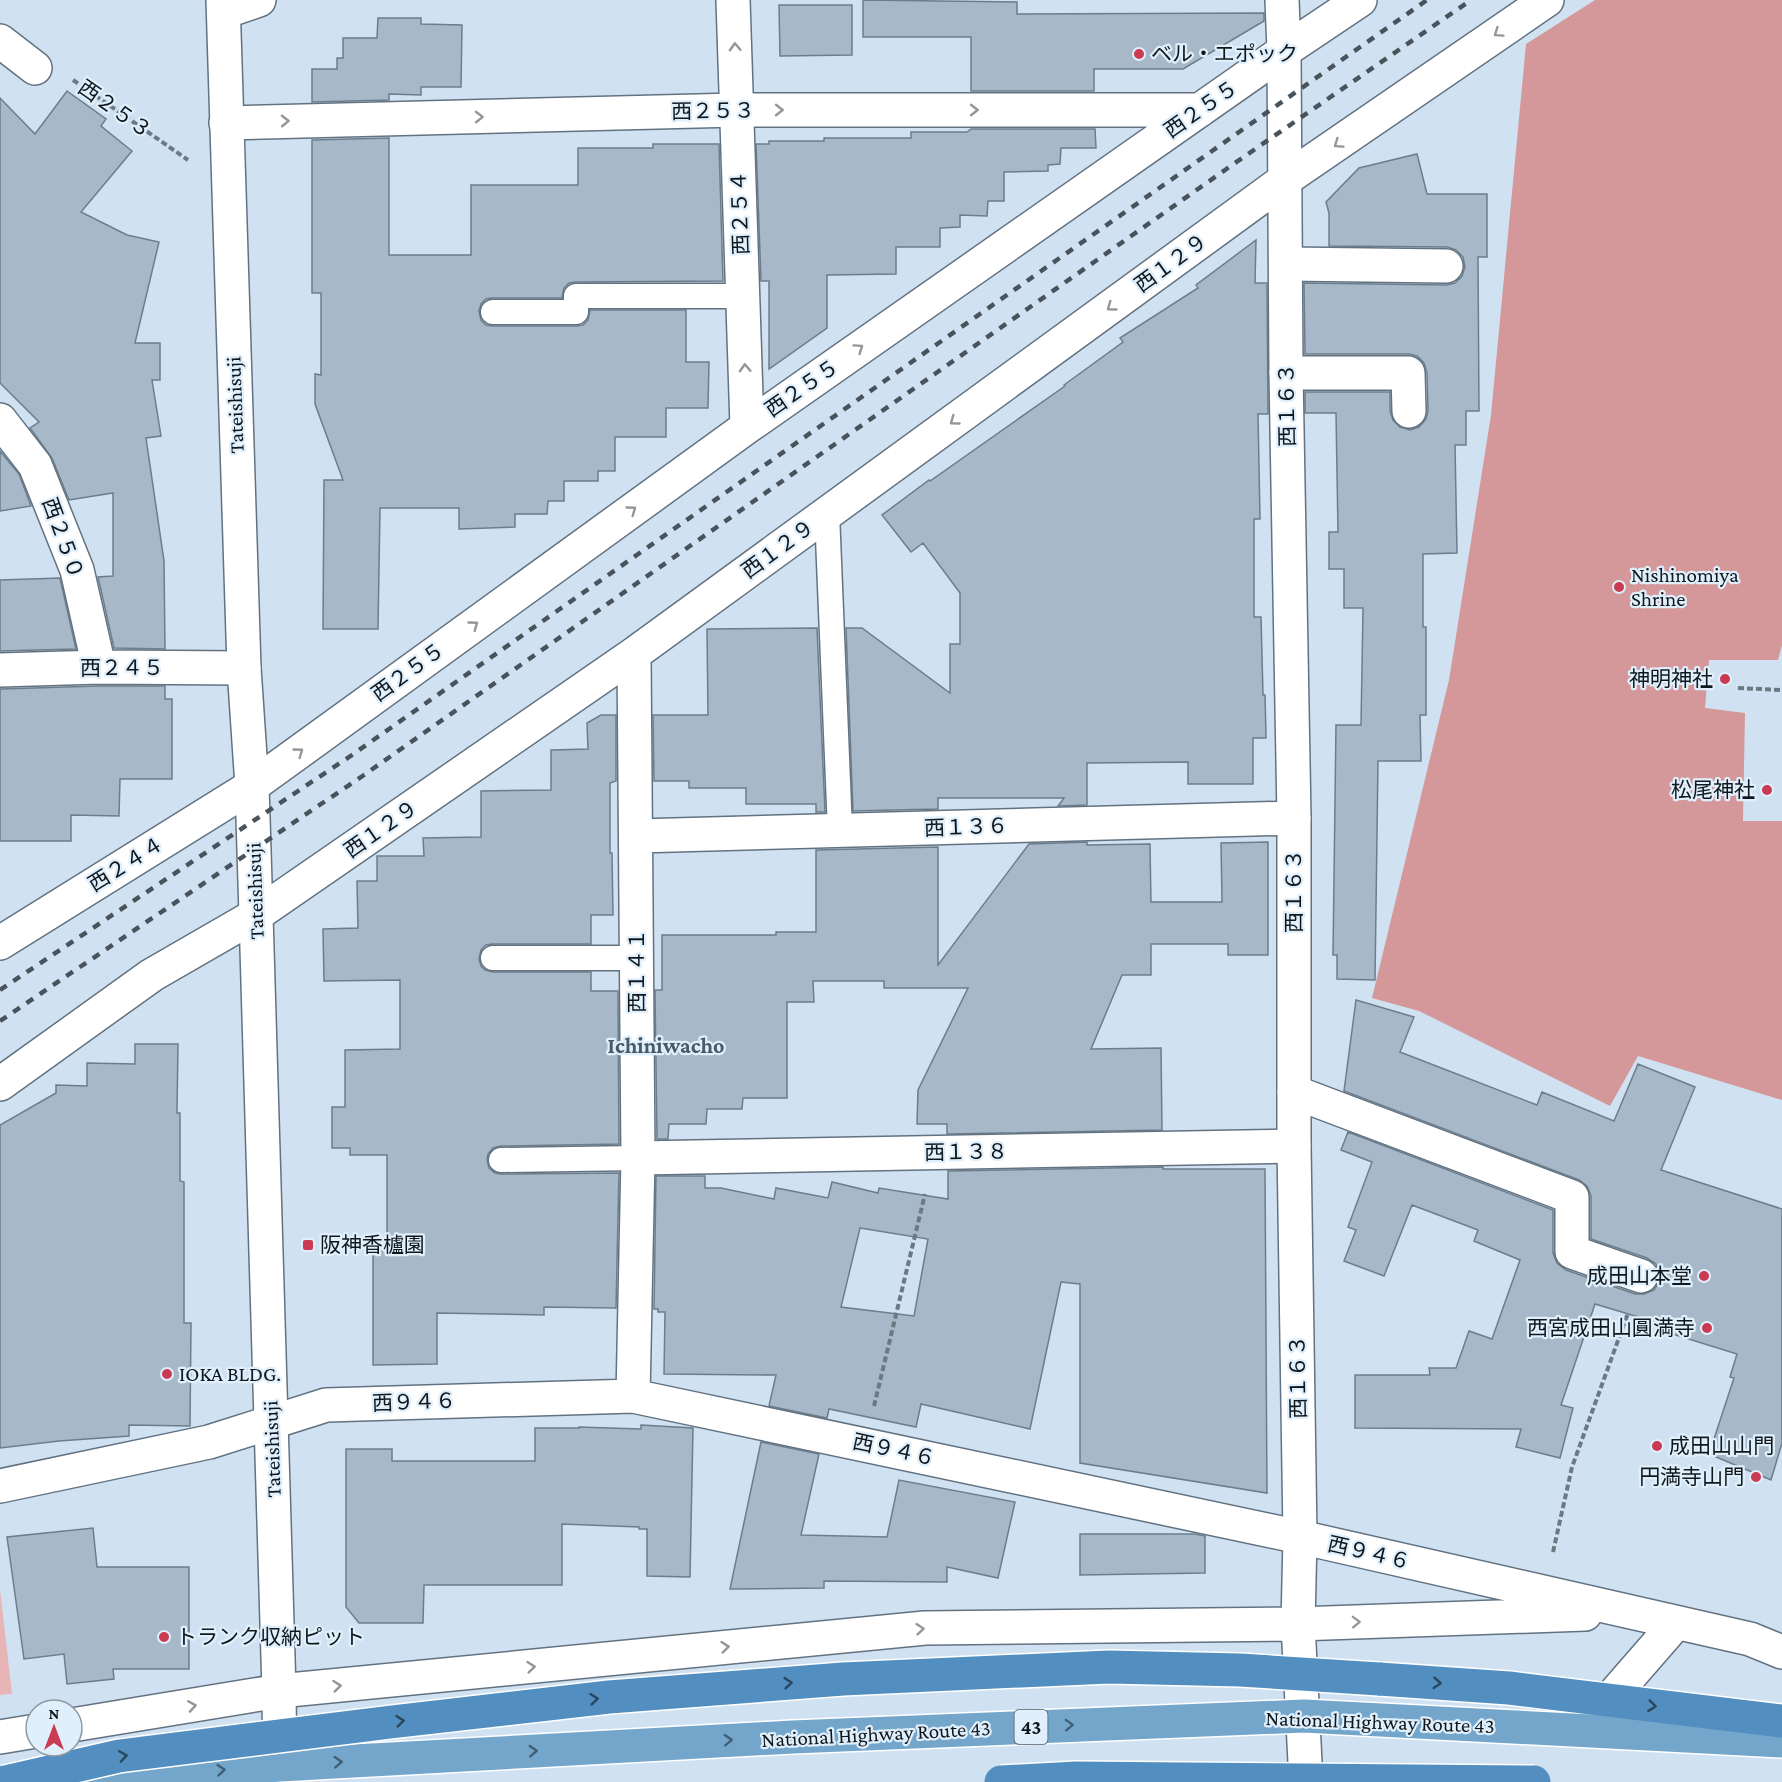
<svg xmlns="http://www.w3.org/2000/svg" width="1782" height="1782" viewBox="0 0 1782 1782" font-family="'Crimson Pro','Noto Sans JP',serif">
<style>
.green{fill:#e8b5b6}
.forest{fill:#d5989a}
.building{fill:#a7b9c8;stroke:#6c7d8b;stroke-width:1.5;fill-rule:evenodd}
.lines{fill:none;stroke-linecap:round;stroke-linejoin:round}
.service-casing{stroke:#627280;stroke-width:27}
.minor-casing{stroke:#627280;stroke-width:36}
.tertiary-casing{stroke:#627280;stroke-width:36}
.trunk-casing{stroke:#fff;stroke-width:36}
.motorway-casing{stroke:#fff;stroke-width:36}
.path{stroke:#6c7983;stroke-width:4;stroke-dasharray:6 3;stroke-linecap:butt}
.service{stroke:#fff;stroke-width:24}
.minor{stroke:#fff;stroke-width:33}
.tertiary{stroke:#fff;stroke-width:33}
.trunk{stroke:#74a6cc;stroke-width:33}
.motorway{stroke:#528fc0;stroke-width:33}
.rail{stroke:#49535b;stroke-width:4.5;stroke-dasharray:8 8;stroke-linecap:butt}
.motorway-bridge-casing{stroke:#fff;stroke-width:36;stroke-linecap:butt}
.motorway-bridge{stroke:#528fc0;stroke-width:33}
.oneway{stroke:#939799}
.oneway2{stroke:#2a475e}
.oneway3{stroke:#425e74}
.poi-dot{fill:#ca3a50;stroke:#e0effc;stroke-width:2}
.labels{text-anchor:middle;stroke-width:4.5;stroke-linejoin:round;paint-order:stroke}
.shield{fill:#e0effc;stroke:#4e585f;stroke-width:1.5}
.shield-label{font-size:20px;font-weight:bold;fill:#10171c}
.poi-label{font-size:21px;fill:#10171c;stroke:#e0effc;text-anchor:start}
.street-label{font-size:21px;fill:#10171c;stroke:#e0effc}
.neighbourhood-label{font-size:22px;font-weight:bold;fill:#4a5966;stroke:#e0effc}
</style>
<rect width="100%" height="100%" fill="#d0e2f2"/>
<path class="green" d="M0,1589L12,1694L0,1695Z"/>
<path class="forest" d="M1595,0H1782V645L1778,660H1709L1705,708L1745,713L1743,821H1782V1100L1638,1056L1610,1106L1419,1011L1372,998L1449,680L1491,415L1526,44Z"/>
<path class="building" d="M863,0L1017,2V14L1264,13V21L1183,69H1094V91H971V37H863Z
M779,5H852V55L780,56Z
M378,18H421V24L462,25L461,87H421V95L389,94V100L312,102V69H337V58H343V38H377Z
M67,91L106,119L101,126L132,151L81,212L127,235L159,242L135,343H160V380H152L161,436L146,438L164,561L165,649L114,648L98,577L113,576V493L69,500L52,458L30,428L39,422L0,383V98L35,134Z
M971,129H1095L1096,148H1061L1060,164L1048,165V171L1004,172V201H988L987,216L960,215V227L940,228V247H896V274L827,275V328L769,369V281H761L756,144H769V141H824V138H911V132H967Z
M389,138V255H471V185H578V148H653V144H719L723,281L576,282L569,283L564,288L562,298H492L486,299L481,304L479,311L481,320L486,325L492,326H576L583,325L588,320L590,310H686V362H709L708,408H666V437H615V471H598V481H564V501H548L547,514H515V527L459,529V508H380L378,629H323L324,480H343L315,404V374L321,375V293H312V140Z
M1417,154L1427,194H1487V257H1478L1479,411H1466V445H1455L1457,553L1423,554V627H1426V715H1420L1421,761H1378L1375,980L1337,979V955H1333L1336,725H1361L1363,608H1344V569H1329V532H1338L1336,413H1305V392H1390V411L1393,420L1400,427L1410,430L1419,427L1426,419L1428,411L1427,373L1424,363L1417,356L1409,354H1305L1304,283L1446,285L1455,283L1462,276L1465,267L1463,257L1456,250L1447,247L1329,246V213L1326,202L1359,168Z
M1256,240L1255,283H1267L1268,414H1258L1260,519H1254V617H1261L1263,695H1265L1266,738H1253V784H1188V762L1087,763V805L1058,806L1064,798H938V809L853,811L846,628H862L950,693V644H960V593L923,543L911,552L882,515L929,480L930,481L1065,386L1064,385L1123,342L1120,338L1198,288L1196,285Z
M0,451L19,474L31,506L0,511Z
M60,578L76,649L0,651V580Z
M817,628L825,812H816V804H746V788H689V781H654L653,715H708L707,629Z
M99,686H165V699H172V779H120L119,816L71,815V841H0V689Z
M601,715H616V781L610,783V853H612L613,915H591V944H492L486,945L481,950L479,959L481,966L485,970L493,972H591V991H618L619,1144L501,1146L493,1148L488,1154L487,1160L489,1168L495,1173L501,1174L619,1173L616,1308L544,1307V1315L437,1313V1364L373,1365V1251H387V1155H350V1148H332V1107H345V1050L400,1049V980L324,981L323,929L358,928L357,881H377V856H424L423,838L481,837V791L551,790V750L588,749L587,723Z
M1087,842V845L1150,844L1151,902H1222L1221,843L1268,842V955H1228V944H1151V975H1122L1091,1049L1161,1048L1162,1130L947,1134V1124H917L918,1090L968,988H884V981H813L814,1002H787V1098H743L742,1109H707L706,1124H669L668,1139H657L655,990H662V935H776V932H816V850L938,847V965L1029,844Z
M1356,1000L1414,1017L1400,1052L1537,1105L1542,1092L1614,1121L1638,1064L1695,1087L1661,1170L1782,1209V1443L1771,1480L1709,1454L1734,1378L1730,1377L1737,1354L1663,1331L1665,1325L1595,1304L1561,1405L1573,1408L1560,1458L1516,1447L1521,1429L1355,1428V1375H1430L1429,1368H1456L1469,1331L1492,1339L1520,1260L1474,1241L1478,1230L1412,1205L1384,1276L1344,1261L1356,1230L1348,1227L1372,1162L1341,1150L1348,1132L1553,1210V1253L1557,1263L1566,1270L1635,1294H1644L1654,1290L1659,1282V1273L1656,1264L1647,1258L1591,1239V1196L1587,1186L1579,1180L1344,1091Z
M135,1044H178L177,1113H180V1181L184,1182V1323H191L190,1426L129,1425V1436L59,1441L0,1448V1125L56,1093V1085L87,1086V1063L135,1064Z
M1163,1167V1169H1265L1267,1493L1080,1463V1284L1061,1282L1030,1429L921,1404L916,1427L829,1409L827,1418L769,1406L776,1375L664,1374L665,1312H658V1309H654L656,1176H705V1188H721L774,1199L776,1188L828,1198L832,1182L878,1193L879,1188L948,1199V1171ZM860,1228L928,1239L914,1316L841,1307Z
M641,1425L693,1428L690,1577L647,1576V1529H639V1527L562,1524V1585H424L423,1623H359L346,1607V1449H392V1461H535V1428H579V1427L641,1429Z
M761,1442L819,1454L801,1535L887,1537L899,1480L1015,1502L998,1578L947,1567V1582L824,1581V1588L730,1589Z
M93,1528L97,1567H189V1669H113L114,1679L67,1684L64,1654L24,1659L7,1537Z
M1080,1534H1195L1205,1536V1573L1080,1575Z"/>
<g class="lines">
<g class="service-casing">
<path id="service" d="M493,312H576V296H742
M827,513L840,831
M493,958H637
M501,1160L638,1158"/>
</g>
<g class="minor-casing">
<path id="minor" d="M733,0L747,427
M1282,0L1284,51
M0,41L35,68
M226,123L737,110H1200
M1287,264L1446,266
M1286,373H1408L1409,411
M0,420L35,465L77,570L99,667
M0,670L99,667L244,668
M637,836L1294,818
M0,943L252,786L747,427L1284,51L1360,0
M0,1084L152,975L256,915L634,654L1286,179L1547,0
M1294,1092L1572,1197V1252L1641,1276
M638,1158L1294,1146
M633,1396L638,1158L634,654
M0,1486L209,1442L326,1405L633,1396L1300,1537L1750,1639L1782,1652
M1300,1537L1298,1624L1306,1782
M1609,1700L1676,1623
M72,1725L279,1691L925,1628L1298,1624L1585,1614
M0,1737L36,1731"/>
</g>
<g class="tertiary-casing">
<path id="tertiary" d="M223,0L244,668L252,786L256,915L279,1691L280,1782
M224,12L259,0
M1284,51L1286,373L1294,818V1146L1300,1537"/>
</g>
<g class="trunk-casing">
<path id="trunk" d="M79,1782L280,1765L793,1737L1304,1716L1782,1741"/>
</g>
<g class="motorway-casing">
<path id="motorway" d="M1379,1679L1509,1688L1782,1721"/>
</g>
<path class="path" d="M73,80L188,160
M1738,688L1782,690
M874,1406L925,1194
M1553,1552L1572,1467L1628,1313"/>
<use href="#service" class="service"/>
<use href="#minor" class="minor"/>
<use href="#tertiary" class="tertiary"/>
<use href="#trunk" class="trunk"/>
<use href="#motorway" class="motorway"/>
<path class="rail" d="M0,990L352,755L1427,0
M0,1021L364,775L1235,163L1471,0"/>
<g class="motorway-bridge-casing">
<path id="motorway-bridge" d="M5,1782L119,1756L391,1722L609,1697L843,1679L1109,1667L1240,1670L1379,1679
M1001,1782L1076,1778L1534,1782"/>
</g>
<use href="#motorway-bridge" class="motorway-bridge"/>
</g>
<defs><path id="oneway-chevron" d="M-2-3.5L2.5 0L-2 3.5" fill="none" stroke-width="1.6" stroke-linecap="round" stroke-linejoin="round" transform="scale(1.5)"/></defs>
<g class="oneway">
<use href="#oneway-chevron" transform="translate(1498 33) rotate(145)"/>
<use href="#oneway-chevron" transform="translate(735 47) rotate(-92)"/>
<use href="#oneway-chevron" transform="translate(779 110)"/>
<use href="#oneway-chevron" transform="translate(974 110)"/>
<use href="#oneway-chevron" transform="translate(479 117) rotate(-1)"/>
<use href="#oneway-chevron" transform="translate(285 121) rotate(-1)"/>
<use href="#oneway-chevron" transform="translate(1338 144) rotate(145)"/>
<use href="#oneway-chevron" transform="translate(1111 307) rotate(144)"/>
<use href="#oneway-chevron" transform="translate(859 348) rotate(-35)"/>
<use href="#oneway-chevron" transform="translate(745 368) rotate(-92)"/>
<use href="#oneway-chevron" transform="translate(954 421) rotate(144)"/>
<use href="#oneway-chevron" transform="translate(632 510) rotate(-36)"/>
<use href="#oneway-chevron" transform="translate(474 625) rotate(-36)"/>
<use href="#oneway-chevron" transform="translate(299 752) rotate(-36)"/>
<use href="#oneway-chevron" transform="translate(1356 1622) rotate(-2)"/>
<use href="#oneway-chevron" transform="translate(920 1629) rotate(-5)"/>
<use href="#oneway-chevron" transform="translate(725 1647) rotate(-6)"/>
<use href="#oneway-chevron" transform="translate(531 1667) rotate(-6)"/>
<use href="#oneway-chevron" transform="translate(337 1686) rotate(-6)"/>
<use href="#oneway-chevron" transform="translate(192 1706) rotate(-9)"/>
</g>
<g class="oneway2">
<use href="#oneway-chevron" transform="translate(788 1683) rotate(-5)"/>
<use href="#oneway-chevron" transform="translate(1437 1683) rotate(4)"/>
<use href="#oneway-chevron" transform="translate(594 1699) rotate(-6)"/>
<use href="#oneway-chevron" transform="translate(1652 1706) rotate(7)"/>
<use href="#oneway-chevron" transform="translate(400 1721) rotate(-6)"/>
<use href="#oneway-chevron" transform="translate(123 1756) rotate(-9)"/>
</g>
<g class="oneway3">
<use href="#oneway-chevron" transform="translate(1069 1725) rotate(-2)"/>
<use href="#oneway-chevron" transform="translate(728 1740) rotate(-3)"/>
<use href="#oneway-chevron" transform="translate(533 1751) rotate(-3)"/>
<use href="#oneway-chevron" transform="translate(338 1762) rotate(-3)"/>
<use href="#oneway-chevron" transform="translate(221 1770) rotate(-5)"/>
</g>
<g class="poi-dot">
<circle cx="1139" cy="54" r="6"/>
<circle cx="1619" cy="587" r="6"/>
<circle cx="1725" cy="679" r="6"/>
<circle cx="1767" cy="790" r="6"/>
<rect x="302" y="1239" width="12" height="12" rx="3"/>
<circle cx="1704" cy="1276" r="6"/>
<circle cx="1707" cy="1328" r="6"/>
<circle cx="167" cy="1374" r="6"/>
<circle cx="1657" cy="1446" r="6"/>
<circle cx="1756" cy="1477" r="6"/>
<circle cx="164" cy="1637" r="6"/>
</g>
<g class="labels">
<rect class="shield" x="1014.5" y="1710" width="33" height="34" rx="4.5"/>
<g class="shield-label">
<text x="1031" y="1734">43</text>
</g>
<g class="poi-label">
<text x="1151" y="61">ベル・エポック</text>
<text x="1631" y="582">Nishinomiya<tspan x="1631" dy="24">Shrine</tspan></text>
<text x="1713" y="686" text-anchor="end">神明神社</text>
<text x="1755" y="797" text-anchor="end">松尾神社</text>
<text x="320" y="1252">阪神香櫨園</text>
<text x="1692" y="1283" text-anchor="end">成田山本堂</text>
<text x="1695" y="1335" text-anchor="end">西宮成田山圓満寺</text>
<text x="179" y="1381">IOKA BLDG.</text>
<text x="1669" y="1453">成田山山門</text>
<text x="1744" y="1484" text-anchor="end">円満寺山門</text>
<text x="176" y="1644">トランク収納ピット</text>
</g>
<g class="street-label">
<text transform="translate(115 109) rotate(35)" y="7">西２５３</text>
<text transform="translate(1201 109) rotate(-35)" y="7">西２５５</text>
<text transform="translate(713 111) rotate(-1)" y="7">西２５３</text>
<text transform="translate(740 213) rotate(-92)" y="7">西２５４</text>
<text transform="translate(1171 263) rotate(-36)" y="7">西１２９</text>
<text transform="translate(802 388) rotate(-35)" y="7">西２５５</text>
<text transform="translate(235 405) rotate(-92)" y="7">Tateishisuji</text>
<text transform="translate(1287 405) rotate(-91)" y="7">西１６３</text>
<text transform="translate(63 538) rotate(70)" y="7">西２５０</text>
<text transform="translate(778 549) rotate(-36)" y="7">西１２９</text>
<text x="122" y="675">西２４５</text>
<text transform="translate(408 672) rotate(-36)" y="7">西２５５</text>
<text transform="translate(966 827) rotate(-2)" y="7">西１３６</text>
<text transform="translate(381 829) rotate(-35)" y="7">西１２９</text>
<text transform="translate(126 864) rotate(-32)" y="7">西２４４</text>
<text transform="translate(255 891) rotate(-92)" y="7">Tateishisuji</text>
<text transform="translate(1294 891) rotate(-90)" y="7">西１６３</text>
<text transform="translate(637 971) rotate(-90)" y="7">西１４１</text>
<text transform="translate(966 1152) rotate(-1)" y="7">西１３８</text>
<text transform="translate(1298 1377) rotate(-91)" y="7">西１６３</text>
<text transform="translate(414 1402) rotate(-2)" y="7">西９４６</text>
<text transform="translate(272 1449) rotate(-92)" y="7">Tateishisuji</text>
<text transform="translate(894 1450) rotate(12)" y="7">西９４６</text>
<text transform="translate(1369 1553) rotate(13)" y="7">西９４６</text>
<text transform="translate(1380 1722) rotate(2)" y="7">National Highway Route 43</text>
<text transform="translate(876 1734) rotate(-3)" y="7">National Highway Route 43</text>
</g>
<g class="neighbourhood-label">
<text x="666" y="1053">Ichiniwacho</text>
</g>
</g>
<g transform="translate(54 1728)"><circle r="28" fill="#e0effc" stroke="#8d99a2" stroke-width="1.5"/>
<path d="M0-4.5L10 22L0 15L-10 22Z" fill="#ca3a50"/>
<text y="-9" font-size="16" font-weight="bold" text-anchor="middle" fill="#10171c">N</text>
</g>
</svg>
